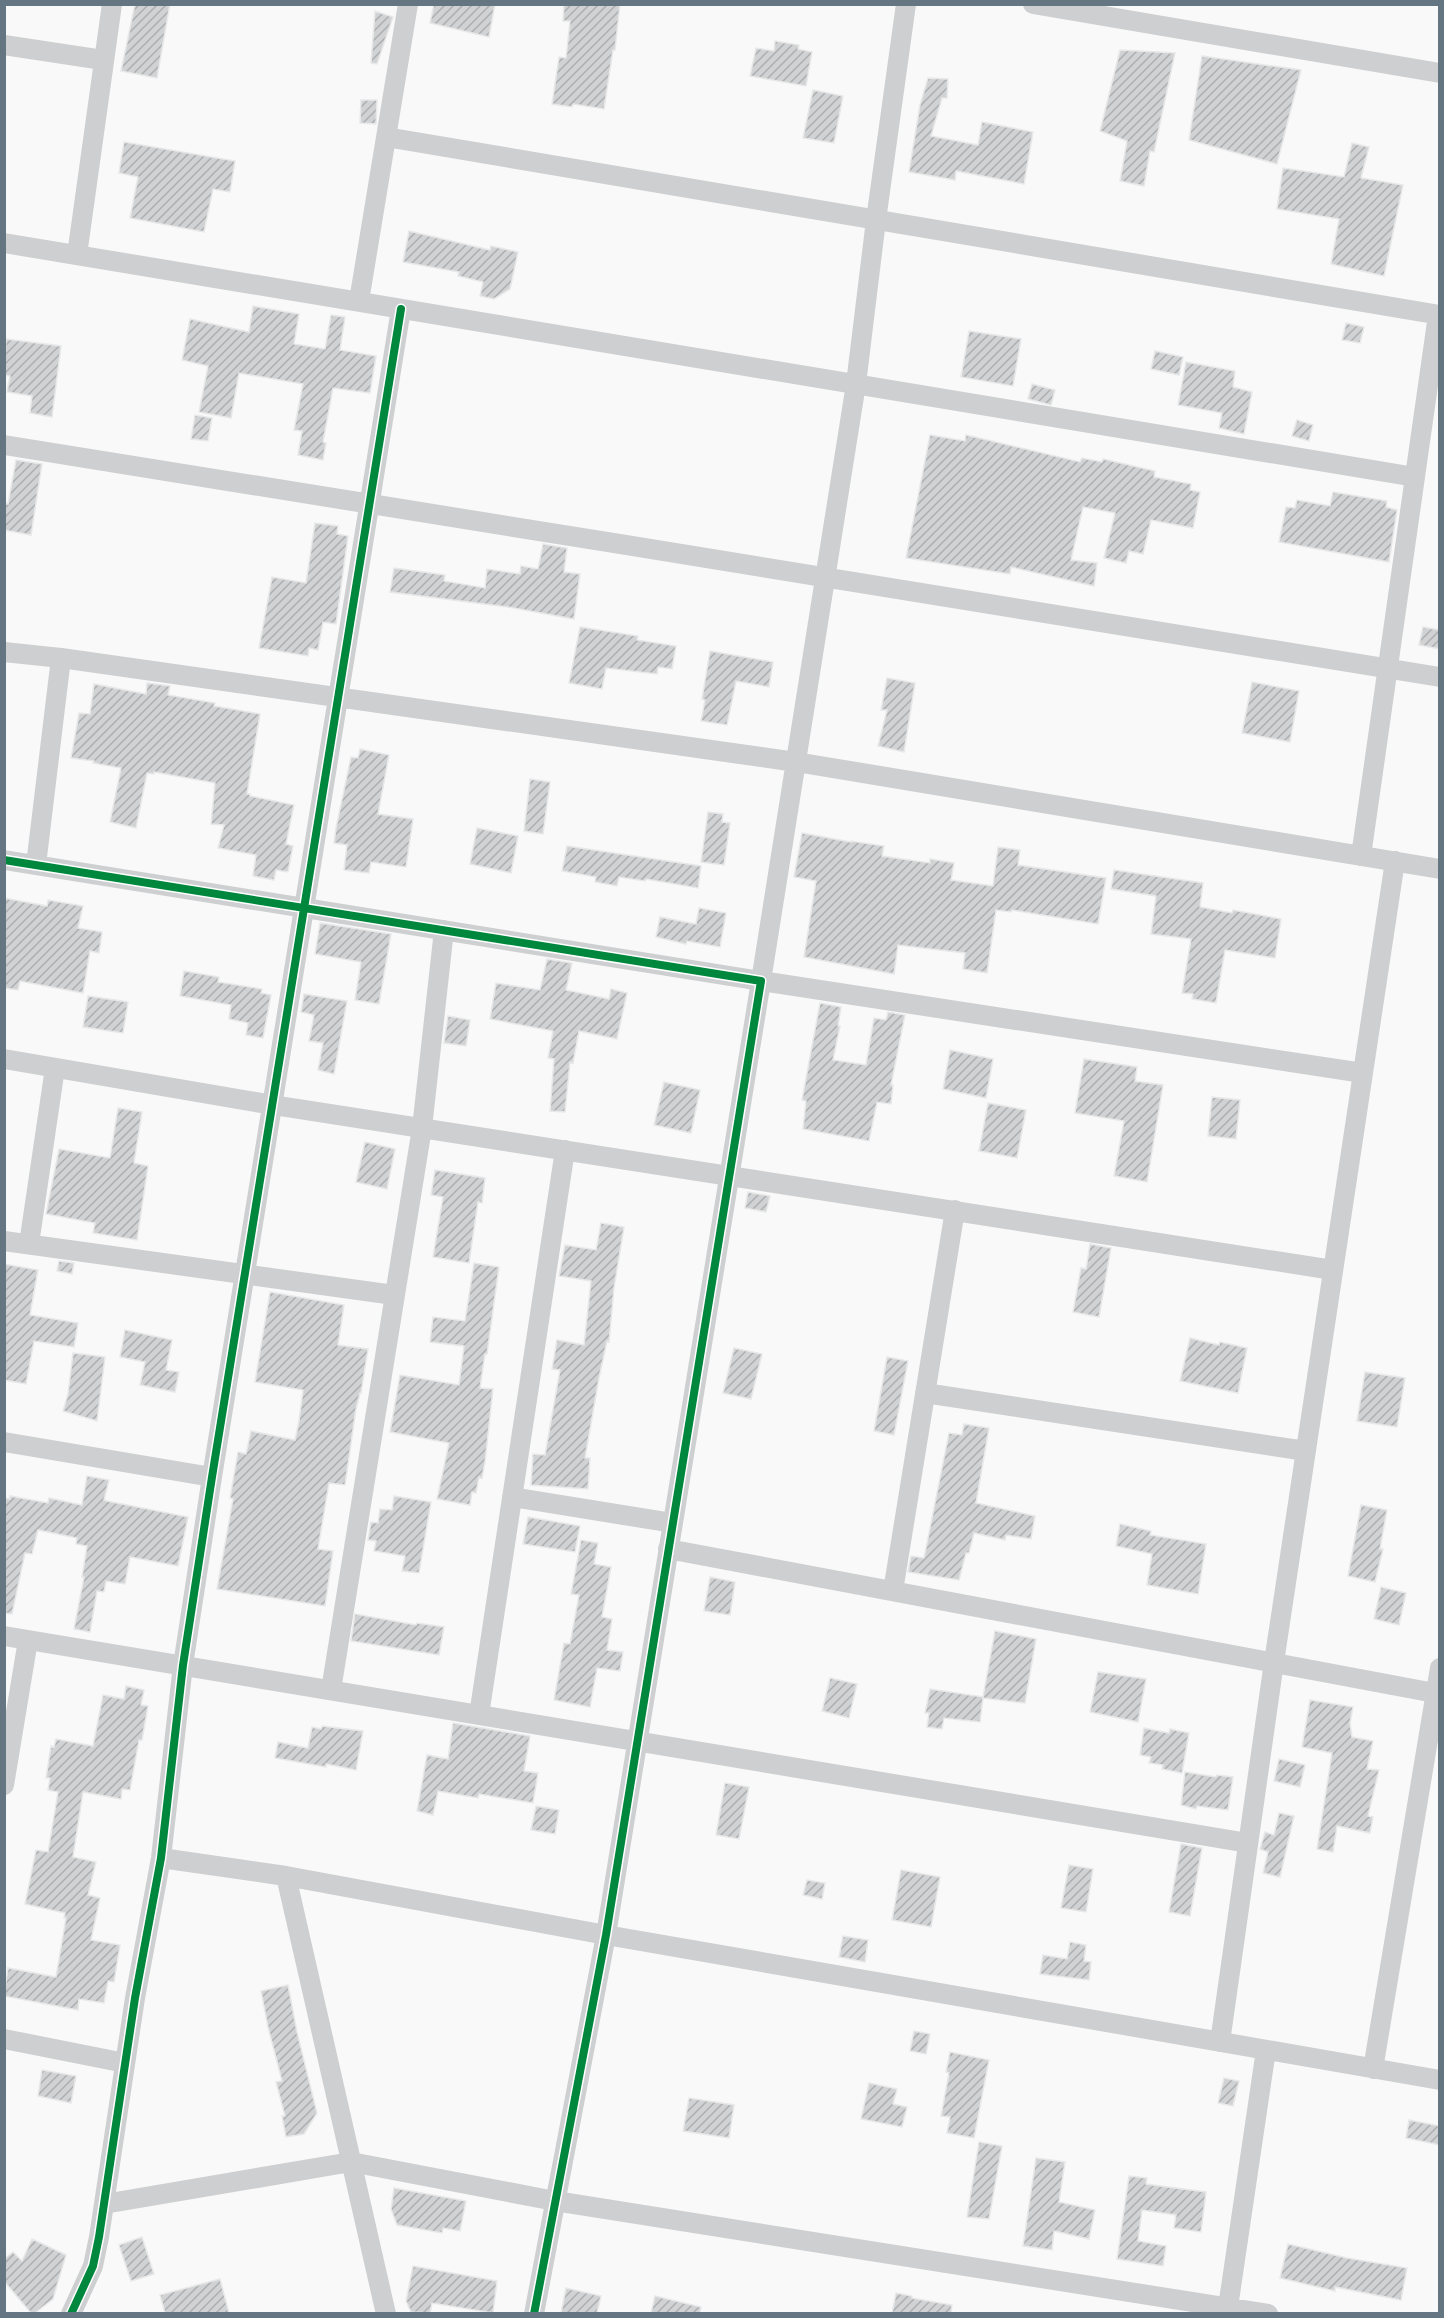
<svg xmlns="http://www.w3.org/2000/svg" width="1444" height="2318" viewBox="0 0 1444 2318" font-family="Inter,sans-serif">
<style>
.building{fill:url(#building-hatch);stroke:#e8e8e8;stroke-width:1.5}
.lines{fill:none;stroke-linecap:round;stroke-linejoin:round}
.minor{stroke:#cecfd0;stroke-width:20}
.cycleway-casing{stroke:#fff;stroke-width:11}
.cycleway{stroke:#00873e;stroke-width:8}
</style>
<defs>
<pattern id="building-hatch" width="6" height="6" patternUnits="userSpaceOnUse" patternTransform="scale(1.5)"><rect width="6" height="6" fill="#d0d2d3"/><path d="M-1 1l2-2M0 6l6-6M5 7l2-2" fill="none" stroke="#acafb1"/></pattern>
</defs>
<rect width="100%" height="100%" fill="#f9f9f9"/>
<path class="building" d="M135,4H170L157,78L121,71Z
M434,4H495L489,37L430,23Z
M564,4H620L615,50H613L604,109L573,104L572,107L552,104L559,57L566,58L570,21H563Z
M375,11L393,17L377,64L371,63Z
M775,41L799,45L798,49L812,52L806,86L750,76L756,48L774,51Z
M1120,50L1175,53L1154,152L1150,151L1144,186L1120,181L1127,141L1100,131Z
M1202,56L1301,70L1277,164L1189,140Z
M928,78L948,79L947,98H942L931,136L978,145L982,122L1033,132L1024,184L956,171L955,180L909,172L920,105Z
M813,90L843,96L834,143L803,138Z
M361,100H377L376,124L360,123Z
M124,142L235,161L230,192L213,189L204,232L130,218L138,177L119,173Z
M1352,143L1369,147L1361,178L1403,185L1384,276L1331,264L1339,219L1277,209L1283,168L1344,177Z
M409,231L490,250L491,246L518,252L510,289L494,299L480,296L483,282L458,276L459,272L403,262Z
M253,306L299,314L294,344L325,349L331,315L345,317L340,350L376,356L370,393L333,388L323,442L326,443L323,460L298,455L302,431L294,430L303,384L239,373L231,418L199,412L208,366L182,360L190,319L249,332Z
M1346,323L1364,327L1360,343L1342,340Z
M969,331L1021,339L1013,386L961,377Z
M6,339L61,346L52,417L30,413L32,396L7,392L10,376L4,375Z
M1155,351L1183,357L1179,375L1151,369Z
M1186,362L1235,371L1233,387L1252,392L1244,434L1219,428L1222,413L1178,405Z
M1032,384L1055,390L1051,405L1028,399Z
M195,415L212,418L208,441L191,439Z
M1297,420L1313,425L1309,441L1292,436Z
M930,435L965,441L966,435L1080,462L1082,458L1102,462L1103,459L1155,471L1154,477L1191,484L1190,490L1200,492L1193,528L1151,520L1143,554L1129,551L1126,563L1104,558L1115,513L1083,507L1071,560L1097,563L1094,586L1011,567L1010,574L906,558Z
M16,460L42,464L31,535L4,530V503L8,504Z
M1333,492L1387,501L1386,507L1397,510L1389,562L1279,542L1286,507L1295,508L1297,500L1330,506Z
M315,523L338,526L337,534L348,536L336,624L323,622L318,650L309,648L308,656L259,648L272,577L306,583Z
M543,544L567,548L564,572L580,574L574,619L508,607L390,592L394,568L445,575L444,581L485,588L487,569L520,574L521,566L538,569Z
M580,627L638,636L637,640L676,646L672,669L658,667L657,674L606,668L602,689L569,683Z
M1423,627L1440,630V649L1419,645Z
M710,651L773,662L769,687L736,681L727,725L701,721L705,700L702,699Z
M887,678L915,683L904,752L878,746L887,710H881Z
M1252,682L1299,691L1290,742L1242,733Z
M147,683L170,686L168,695L215,703L214,706L260,714L247,794H250V796L294,805L286,844L293,846L288,872L276,870L274,880L253,876L256,855L218,848L224,825L211,824L215,783L154,772V774L147,773L136,828L110,822L121,768L93,763L94,761L71,758L79,713L90,714L94,684L146,694Z
M360,749L389,755L378,814L413,819L406,867L371,862L369,873L344,870L347,845L334,843L336,828L351,757L358,758Z
M530,779L550,782L543,834L524,831Z
M708,812L723,814L722,822L730,823L724,865L701,862Z
M477,828L518,836L511,873L470,864Z
M802,833L851,842V841L884,846L882,856L930,863V859L954,863L951,880L993,886L998,847L1020,850L1018,865L1106,878L1098,924L1012,910L1011,912L996,910L987,973L963,969L965,953L898,945L894,974L804,957L816,881L794,877Z
M567,846L701,866L698,888L646,879L645,881L619,877L617,886L595,882L596,877L562,871Z
M1114,870L1203,883L1200,907L1232,913L1233,910L1281,919L1275,958L1225,950L1216,1003L1192,999L1193,994L1182,993L1191,939L1151,934L1156,896L1111,889Z
M4,898L47,906L48,900L83,906L78,928L102,932L99,953L90,951L83,993L20,981L18,990L4,988Z
M699,908L726,913L720,947L687,941L686,944L656,937L660,917L696,924Z
M320,923L391,934L379,1004L355,1000L361,962L315,954Z
M547,959L572,963L566,990L609,999L611,989L627,993L617,1039L579,1031L573,1063L570,1062L565,1112L550,1111L554,1059L548,1058L553,1031L490,1019L496,983L540,990Z
M184,971L219,977L218,982L262,989L261,993L271,995L263,1038L246,1035L248,1023L229,1019L231,1005L180,996Z
M304,994L347,1001L334,1074L318,1070L323,1043L309,1041L314,1015L301,1012Z
M88,996L128,1002L123,1033L83,1027Z
M820,1003L841,1007L838,1026H840L833,1060L866,1065L874,1018L886,1020L888,1012L905,1015L891,1085H893L891,1104L877,1102L869,1141L803,1129L806,1101L802,1100Z
M448,1016L470,1020L466,1046L444,1043Z
M950,1050L993,1059L986,1098L943,1089Z
M1084,1059L1137,1067L1135,1081L1163,1085L1147,1182L1114,1176L1124,1121L1075,1113Z
M664,1082L700,1090L691,1133L654,1125Z
M1212,1097L1240,1100L1236,1139L1208,1136Z
M988,1103L1026,1110L1017,1158L979,1151Z
M118,1108L142,1112L134,1163L148,1166L137,1240L93,1233L95,1223L46,1214L59,1149L110,1158Z
M365,1142L395,1149L387,1189L356,1182Z
M435,1170L485,1178L482,1203L478,1202L469,1263L433,1257L443,1197L431,1195Z
M748,1192L770,1196L766,1212L745,1208Z
M601,1223L624,1227L614,1288L609,1342L607,1341L599,1378L585,1458H590L588,1489L531,1485L533,1454L545,1455L560,1370L552,1369L557,1340L584,1345L591,1281L559,1276L565,1245L596,1250Z
M1090,1244L1111,1248L1099,1317L1073,1312L1081,1268L1086,1269Z
M59,1261L74,1263L72,1274L57,1271Z
M474,1263L499,1267L487,1354H485L480,1388L493,1389L485,1462L482,1478L479,1477L476,1493L472,1492L470,1505L437,1499L449,1443L390,1432L400,1375L459,1385L464,1346L430,1342L433,1317L465,1321Z
M4,1264L38,1270L30,1315L78,1323L74,1347L34,1341L26,1384L4,1380Z
M270,1292L344,1305L338,1345L368,1349L361,1393H360L356,1409L345,1485L329,1483L318,1549L333,1551L325,1606L217,1589L233,1499L230,1498L238,1452L246,1454L251,1431L295,1440L299,1421L303,1390L255,1382Z
M125,1330L172,1340L166,1370L179,1372L175,1392L140,1385L145,1362L120,1357Z
M1190,1338L1219,1345L1220,1342L1247,1348L1238,1393L1180,1381Z
M734,1348L762,1354L751,1399L723,1393Z
M73,1353L105,1357L97,1421L63,1411L68,1394Z
M887,1357L908,1361L894,1435L874,1431Z
M1365,1372L1405,1378L1397,1427L1357,1421Z
M964,1424L989,1428L976,1503L1035,1516L1031,1539L1006,1535L1005,1540L974,1533L969,1553H966L959,1580L908,1572L911,1556L924,1558L949,1433L962,1435Z
M87,1476L109,1480L104,1500L107,1501L188,1517L178,1566L130,1557L125,1584L106,1581L104,1592L97,1591L90,1632L74,1629L84,1577H82L87,1546L76,1544L77,1538L38,1530L32,1554L25,1553L12,1614L4,1613V1498L10,1499V1496L48,1503L49,1498L82,1505Z
M394,1496L431,1502L419,1573L402,1571L405,1556L374,1551L376,1541L368,1540L371,1522L378,1523L380,1509L392,1510Z
M1361,1505L1387,1510L1380,1549H1383L1375,1582L1348,1576Z
M528,1517L580,1526L575,1552L523,1544Z
M1120,1524L1151,1531L1150,1535L1206,1544L1198,1594L1147,1585L1152,1554L1116,1546Z
M581,1540L598,1543L594,1564L611,1567L602,1617L612,1619L607,1650L623,1652L620,1671L597,1668L590,1707L554,1700L564,1643L570,1644L579,1595L571,1594Z
M710,1577L735,1582L730,1615L704,1611Z
M1381,1587L1406,1593L1399,1625L1374,1619Z
M355,1614L416,1625L417,1623L444,1627L439,1655L351,1641Z
M995,1631L1036,1639L1025,1703L983,1698L980,1722L944,1718L942,1729L927,1727L929,1713H925L930,1689L983,1697Z
M1098,1672L1146,1679L1138,1722L1090,1712Z
M830,1678L857,1684L849,1718L822,1711Z
M126,1686L144,1690L141,1705L148,1706L142,1740H139L130,1790L122,1789L121,1799L83,1792L73,1857L96,1862L88,1895L100,1898L91,1940L120,1945L114,1982L108,1981L104,2003L79,1999L78,2010L4,1996L8,1968L56,1977L66,1918H64L65,1913L25,1904L36,1850L48,1852L58,1792L48,1790L50,1778H46L51,1746L54,1747L56,1739L93,1746L103,1695L124,1699Z
M1310,1700L1353,1707L1350,1723L1352,1737L1373,1741L1367,1769L1379,1770L1368,1816L1373,1817L1370,1833L1337,1826L1333,1852L1317,1849L1332,1753L1302,1747Z
M453,1723L530,1736L524,1771L538,1773L533,1803L479,1794L478,1798L438,1791L433,1815L417,1811L427,1755L448,1759Z
M322,1726L363,1731L356,1770L326,1764V1767L275,1758L278,1742L308,1748L312,1727L321,1729Z
M1144,1728L1169,1733L1170,1729L1189,1733L1182,1773L1162,1769L1163,1765L1149,1763L1151,1757L1140,1755Z
M1279,1759L1305,1765L1300,1787L1274,1781Z
M1185,1772L1216,1777L1217,1775L1233,1777L1228,1810L1197,1806L1196,1809L1181,1805Z
M725,1783L749,1787L739,1839L716,1835Z
M536,1806L559,1810L555,1834L531,1830Z
M1279,1813L1294,1816L1280,1877L1263,1873L1268,1852L1260,1849L1265,1832L1274,1835Z
M1181,1844L1202,1848L1190,1916L1169,1912Z
M1069,1865L1093,1869L1086,1912L1061,1908Z
M901,1870L940,1877L931,1927L892,1920Z
M807,1880L825,1883L822,1899L803,1895Z
M843,1936L868,1940L865,1962L839,1957Z
M1070,1942L1086,1945L1084,1961L1091,1962L1089,1980L1040,1974L1043,1955L1067,1959Z
M288,1985L297,2032L317,2113L304,2134L286,2137L282,2116H285L276,2082L282,2081L268,2027L261,1991Z
M914,2031L930,2034L926,2054L910,2051Z
M950,2052L989,2060L974,2138L947,2133L950,2117L941,2116L949,2073L946,2072Z
M42,2070L76,2076L71,2103L38,2096Z
M1224,2078L1239,2081L1233,2106L1218,2103Z
M869,2083L897,2089L893,2104L907,2107L902,2127L861,2119Z
M689,2098L734,2105L729,2138L683,2131Z
M1409,2120L1440,2126V2145L1406,2138Z
M979,2142L1002,2146L989,2219L967,2217Z
M1036,2158L1065,2162L1059,2202L1095,2210L1089,2239L1054,2231L1052,2250L1023,2246Z
M1129,2176L1147,2178L1146,2184L1206,2192L1201,2232L1174,2228L1176,2215L1142,2210L1138,2241L1166,2246L1163,2266L1117,2259Z
M394,2188L466,2201L460,2231L443,2228L442,2233L397,2225L391,2209Z
M142,2237L154,2274L131,2281L119,2245Z
M32,2239L66,2255L53,2299L35,2313H31L4,2281V2259L13,2252L22,2261Z
M1288,2244L1347,2258L1407,2268L1401,2300L1335,2287V2291L1280,2278Z
M413,2266L497,2281L493,2313L432,2303L430,2313L411,2312L406,2301Z
M220,2279L229,2313H165L160,2295Z
M566,2288L601,2296L597,2313H561Z
M896,2293L912,2296V2298L952,2305L951,2313H892Z
M655,2296L701,2307L700,2313H651Z"/>
<g class="lines">
<path class="minor" d="M906,4L876,220L856,384L761,981L1363,1073
M1033,4L1440,73
M4,45L103,60
M386,137L1440,315
M4,243L1415,477
M77,255L112,4
M359,301L408,4
M4,445C483,521 961,600 1440,677
M4,652L61,658L796,762L1440,869
M1361,856L1438,315
M4,860L761,981L606,1935L534,2314
M36,865L61,658
M4,1059L273,1105L1333,1270
M4,1241L394,1295
M29,1244L55,1068
M925,1393L1306,1451
M4,1442L212,1477
M512,1497L673,1523
M668,1549L1440,1694
M893,1591L955,1210
M4,1636L1248,1843
M331,1690L422,1128L444,930
M479,1715L565,1150
M4,1785L28,1640
M161,1858L286,1876L606,1935L1440,2080
M286,1876L386,2314
M4,2039L125,2063
M1220,2042L1274,1662L1395,861
M1373,2069L1440,1668
M104,2204L351,2162L555,2201L1268,2314
M71,2314L93,2266L99,2237L135,1998L161,1858L183,1665L212,1477L401,309
M1227,2314L1266,2050"/>
<g class="cycleway-casing">
<path id="cycleway" d="M4,860L761,981L606,1935L534,2314
M71,2314L93,2266L99,2237L135,1998L161,1858L183,1665L212,1477L401,309"/>
</g>
<use href="#cycleway" class="cycleway"/>
</g>
<rect width="1444" height="2318" fill="none" stroke="#657683" stroke-width="12"/>
</svg>
